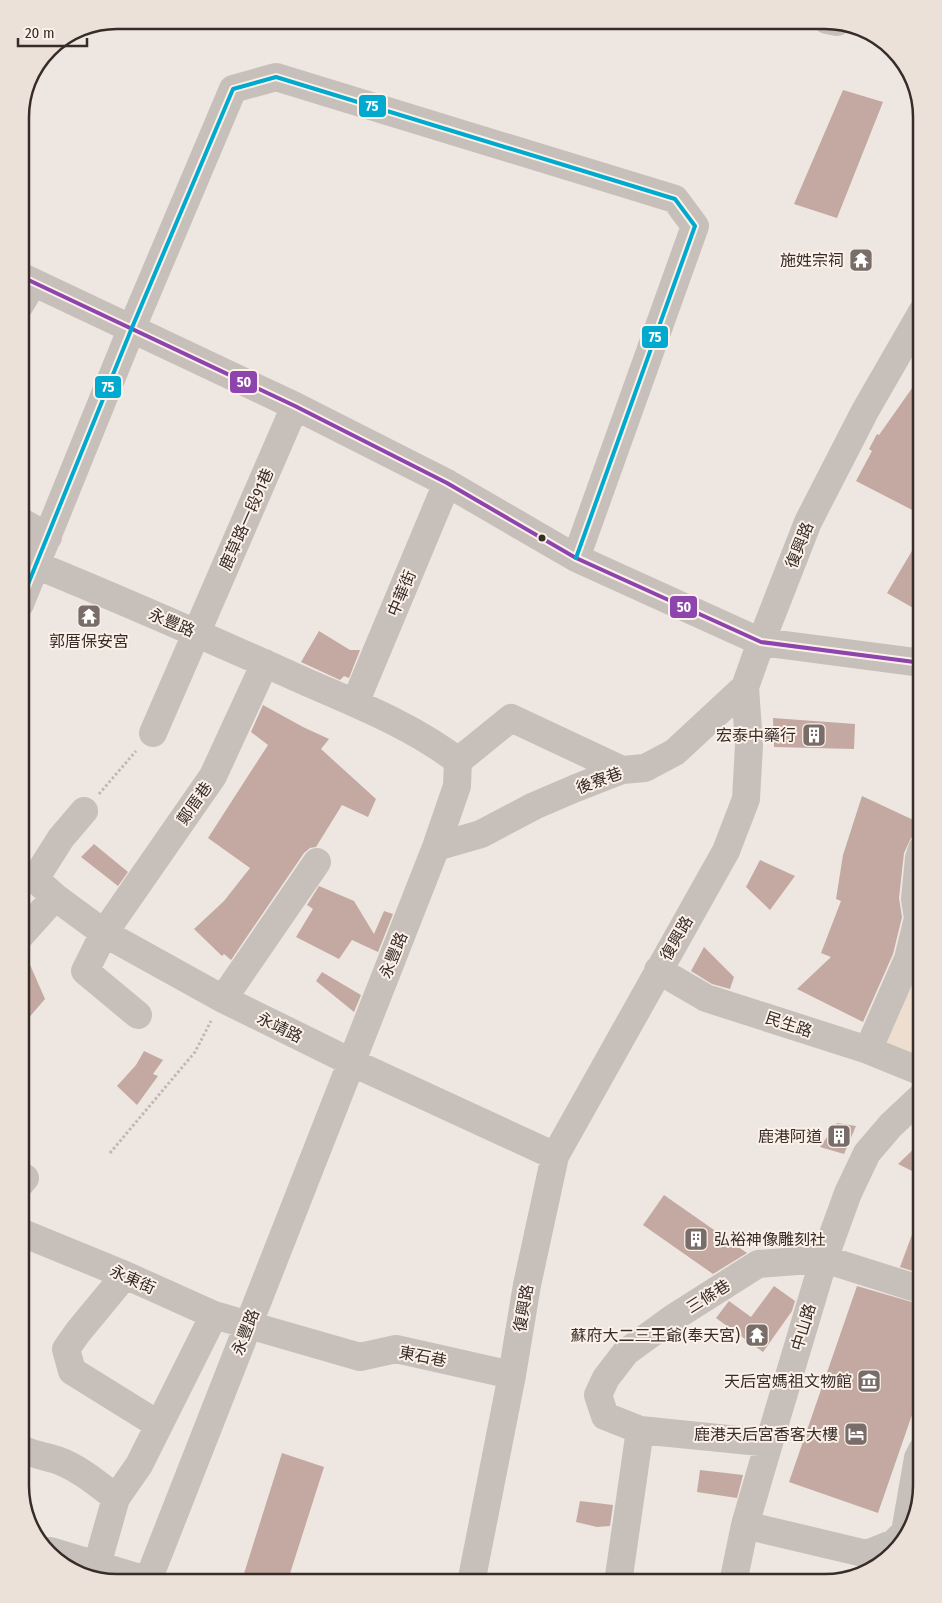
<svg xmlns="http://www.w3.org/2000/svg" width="942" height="1603" viewBox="0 0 942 1603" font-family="'Fira Sans Condensed','Noto Sans TC',sans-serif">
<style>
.plaza{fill:#eddecf}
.building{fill:#c3a9a1}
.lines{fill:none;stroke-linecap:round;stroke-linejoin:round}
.path{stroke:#c0b8b2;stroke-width:3;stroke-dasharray:2.5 2.5;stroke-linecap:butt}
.minor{stroke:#c7bfba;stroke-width:28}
.bus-1-casing{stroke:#fbf1e8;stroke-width:8}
.bus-2-casing{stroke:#fbf1e8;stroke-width:8}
.bus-1{stroke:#8e44ad;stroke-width:4}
.bus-2{stroke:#00a9ce;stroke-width:4}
.bus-dot{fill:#382c28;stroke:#fbf1e8;stroke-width:2}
.labels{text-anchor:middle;stroke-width:4;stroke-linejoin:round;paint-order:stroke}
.poi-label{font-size:16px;fill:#382c28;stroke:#fbf1e8;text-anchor:end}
.street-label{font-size:16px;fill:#382c28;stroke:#fbf1e8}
.rim{fill:none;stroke:#382c28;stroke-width:2.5}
.line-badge{stroke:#fbf1e8;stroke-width:2}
.badge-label{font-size:14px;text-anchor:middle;font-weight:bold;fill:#fff}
</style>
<rect width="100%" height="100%" fill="#eee7e1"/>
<path class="plaza" d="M909,984L922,990V1069L875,1048Z"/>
<path class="building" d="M843,90L883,102L837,218L794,204Z
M922,374V515L856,481L872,451L869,449L877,434L879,435Z
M922,534V613L887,593Z
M319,631L350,650H360L349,678L344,676L340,680L301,662Z
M263,705L303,727L329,739L321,749L376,799L368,817L342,805L316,847L310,848L304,853L231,960L224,954L222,956L194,929L224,901L250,868L208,838L268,745L251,732Z
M773,718L855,724L854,749L774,747Z
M862,796L922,824V834L911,838L904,853L899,898L902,917L893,954L863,1022L797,989L831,957L821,953L841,901L836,899L843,855Z
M94,844L128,872L118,886L81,857Z
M760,860L795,876L770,910L746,887Z
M319,886L354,901L374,934L384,911L393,914L378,952L352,940L339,959L296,937L313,909L307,905Z
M704,947L734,977L730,989L712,984L691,971Z
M20,951H24L45,999L20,1028Z
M322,972L361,995L354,1012L316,981Z
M144,1051L163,1060L153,1074L158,1076L137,1105L117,1086L136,1065Z
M837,1123L856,1126L844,1154L820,1147Z
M922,1141V1176L898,1164Z
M664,1195L747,1253L713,1274L643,1225Z
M920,1213L922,1214V1274L900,1267Z
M774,1286L795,1301L792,1311L763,1352L716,1318L729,1301L751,1317Z
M857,1286L922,1305V1386L878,1513L789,1482Z
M282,1453L324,1467L287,1583H241Z
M700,1470L743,1475L737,1498L697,1492Z
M580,1501L613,1505L610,1526L597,1527L576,1522Z"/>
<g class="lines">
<path class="path" d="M99,794L136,751
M110,1153L195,1052L211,1021"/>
<path class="minor" d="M827,20L837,22
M20,276L295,406L447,483L576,558L761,642L922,663
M20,305L33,283
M20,521L48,537
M36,565C126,602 215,641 304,681C356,704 413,726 458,761L457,786L436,847L147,1583
M20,604L131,330L233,89L276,77L675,199L695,226L576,558
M355,703L447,483
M153,733L295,406
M458,761L511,718L622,770
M436,847L481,834L534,806L576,788L622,770L645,768L675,752L745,687
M20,871L35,879L55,897L104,933L223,999L351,1062L555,1156
M35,879L61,838L84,811
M20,936L55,897
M658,970L706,998L868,1050L922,1072
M223,999L317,862
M138,1015L85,971L104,933L213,776L265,663
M868,1050L908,959L918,918L915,899L919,858L922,849
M20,1184L25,1178
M20,1232L125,1275L214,1315L360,1357L396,1349L512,1375
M125,1275L78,1332L66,1349L72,1371L159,1425
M640,1430L769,1443
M20,1448C32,1455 45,1456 57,1460C79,1468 98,1484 116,1498L97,1565
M116,1498L139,1465L214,1315
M745,1525L867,1554L894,1543L905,1532L918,1458L922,1450
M50,1551L156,1583
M471,1583L512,1375L527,1285L555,1156L726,851L746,799L749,745L745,687L761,642L808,522L865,411L922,312
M618,1583L640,1430L605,1416L598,1395L606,1378L626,1352L673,1318L758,1264L824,1259L922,1290
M733,1583L745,1525L769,1443L824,1259L848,1193L867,1153L891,1125L922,1096"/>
<g class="bus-1-casing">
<path id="bus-1" d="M20,276L295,406L447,483L576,558L761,642L922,663"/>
</g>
<g class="bus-2-casing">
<path id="bus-2" d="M20,604L131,330L233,89L276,77L675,199L695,226L576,558"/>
</g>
<use href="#bus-1" class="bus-1"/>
<use href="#bus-2" class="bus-2"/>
</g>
<defs>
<g id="temple-square" transform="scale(1.25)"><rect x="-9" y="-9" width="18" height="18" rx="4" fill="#786d69" stroke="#fbf1e8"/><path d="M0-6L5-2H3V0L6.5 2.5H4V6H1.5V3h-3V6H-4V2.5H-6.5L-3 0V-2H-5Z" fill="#fff"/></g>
<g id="building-square" transform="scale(1.25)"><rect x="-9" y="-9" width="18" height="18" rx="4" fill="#786d69" stroke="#fbf1e8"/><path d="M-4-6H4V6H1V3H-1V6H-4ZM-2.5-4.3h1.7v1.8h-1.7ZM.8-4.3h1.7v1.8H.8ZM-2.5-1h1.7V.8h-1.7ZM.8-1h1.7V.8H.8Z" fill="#fff"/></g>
<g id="museum-square" transform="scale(1.25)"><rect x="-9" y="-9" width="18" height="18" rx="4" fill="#786d69" stroke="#fbf1e8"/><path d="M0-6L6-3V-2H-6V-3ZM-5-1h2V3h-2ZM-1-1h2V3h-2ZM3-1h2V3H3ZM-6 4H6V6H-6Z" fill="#fff"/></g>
<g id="hotel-square" transform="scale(1.25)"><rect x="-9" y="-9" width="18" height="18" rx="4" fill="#786d69" stroke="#fbf1e8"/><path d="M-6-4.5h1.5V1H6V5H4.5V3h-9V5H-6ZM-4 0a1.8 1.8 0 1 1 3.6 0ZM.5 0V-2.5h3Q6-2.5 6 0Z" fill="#fff"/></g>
</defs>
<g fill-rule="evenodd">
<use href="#temple-square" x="861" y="260"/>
<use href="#temple-square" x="89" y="616"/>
<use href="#building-square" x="814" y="735"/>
<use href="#building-square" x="839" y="1136"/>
<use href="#building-square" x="696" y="1239"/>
<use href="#temple-square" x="757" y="1335"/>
<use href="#museum-square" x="869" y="1381"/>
<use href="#hotel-square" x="856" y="1434"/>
</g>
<circle class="bus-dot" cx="542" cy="538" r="4.5"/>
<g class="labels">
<g class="poi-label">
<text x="844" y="266">施姓宗祠</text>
<text x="89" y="647" text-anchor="middle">郭厝保安宮</text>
<text x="796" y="741">宏泰中藥行</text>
<text x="822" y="1142">鹿港阿道</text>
<text x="714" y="1245" text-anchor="start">弘裕神像雕刻社</text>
<text x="740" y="1341">蘇府大二三王爺(奉天宮)</text>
<text x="852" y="1387">天后宮媽祖文物館</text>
<text x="838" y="1440">鹿港天后宮香客大樓</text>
</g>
<g class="street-label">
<text transform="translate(246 519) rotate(-66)" y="6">鹿草路一段91巷</text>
<text transform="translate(799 545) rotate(-68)" y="6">復興路</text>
<text transform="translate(401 593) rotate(-67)" y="6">中華街</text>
<text transform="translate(172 622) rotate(23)" y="6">永豐路</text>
<text transform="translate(599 780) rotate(-20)" y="6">後寮巷</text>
<text transform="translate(194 803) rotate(-55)" y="6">鄭厝巷</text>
<text transform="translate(676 938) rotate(-60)" y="6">復興路</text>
<text transform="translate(393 955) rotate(-68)" y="6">永豐路</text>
<text transform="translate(789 1024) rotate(18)" y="6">民生路</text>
<text transform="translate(280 1027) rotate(26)" y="6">永靖路</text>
<text transform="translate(133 1279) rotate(24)" y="6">永東街</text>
<text transform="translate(708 1296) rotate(-32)" y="6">三條巷</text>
<text transform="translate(523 1308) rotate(-80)" y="6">復興路</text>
<text transform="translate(803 1327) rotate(-73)" y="6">中山路</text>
<text transform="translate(245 1332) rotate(-69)" y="6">永豐路</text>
<text transform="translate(423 1356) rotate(11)" y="6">東石巷</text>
</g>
</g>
<path d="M0 0H942V1603H0ZM117 29H825A88 88 0 0 1 913 117V1486A88 88 0 0 1 825 1574H117A88 88 0 0 1 29 1486V117A88 88 0 0 1 117 29Z" fill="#ebe1d9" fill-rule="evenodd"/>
<path class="rim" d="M117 29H825A88 88 0 0 1 913 117V1486A88 88 0 0 1 825 1574H117A88 88 0 0 1 29 1486V117A88 88 0 0 1 117 29Z"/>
<g class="line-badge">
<rect x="358" y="94" width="29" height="24" rx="5" fill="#00a9ce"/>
<rect x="641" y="325" width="28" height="24" rx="5" fill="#00a9ce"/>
<rect x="229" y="370" width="29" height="24" rx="5" fill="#8e44ad"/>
<rect x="94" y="375" width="28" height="24" rx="5" fill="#00a9ce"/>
<rect x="669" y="595" width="29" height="24" rx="5" fill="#8e44ad"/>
</g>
<g class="badge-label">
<text x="372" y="111">75</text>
<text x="655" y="342">75</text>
<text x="244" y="387">50</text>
<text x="108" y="392">75</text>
<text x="684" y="612">50</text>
</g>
<path d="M18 38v8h69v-8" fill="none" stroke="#382c28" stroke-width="2.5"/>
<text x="25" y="38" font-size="15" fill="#382c28" stroke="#fbf1e8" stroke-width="4" paint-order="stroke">20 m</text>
</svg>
